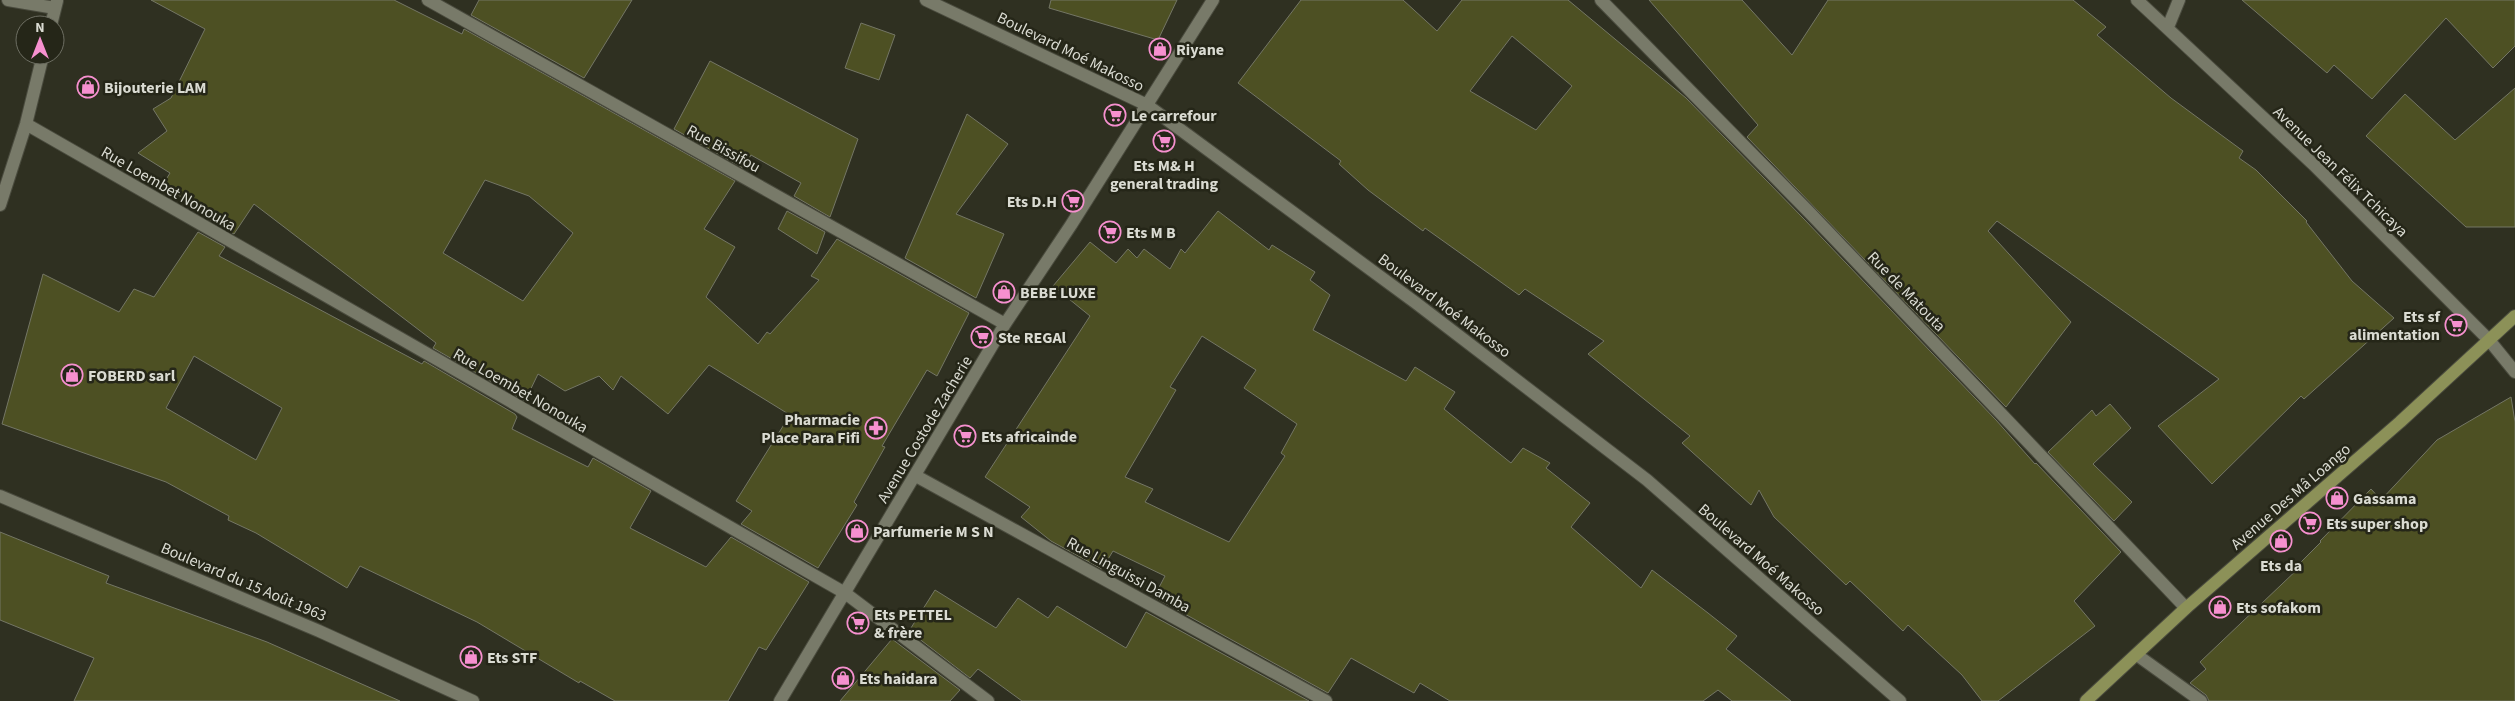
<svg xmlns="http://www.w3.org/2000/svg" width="2515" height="701" viewBox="0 0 2515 701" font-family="'Source Sans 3',sans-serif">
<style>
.building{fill:#4d5023;stroke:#747665;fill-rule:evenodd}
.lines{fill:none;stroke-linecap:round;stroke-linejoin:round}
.minor-casing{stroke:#4a4b3e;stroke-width:14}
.major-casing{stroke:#4a4b3e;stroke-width:14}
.minor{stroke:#787a69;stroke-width:12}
.major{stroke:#8c9158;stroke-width:12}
.labels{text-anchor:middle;stroke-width:5;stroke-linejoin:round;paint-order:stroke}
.poi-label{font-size:16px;font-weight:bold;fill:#dadbd2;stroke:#252618;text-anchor:start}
.street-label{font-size:16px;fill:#dadbd2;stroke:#252618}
</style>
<rect width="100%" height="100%" fill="#2f3021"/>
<path class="building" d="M151,0H394L462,34L464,29L735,181L704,229L735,247L706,297L758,344L767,332L770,334L819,280L811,276L837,239L969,313L937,376L927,370L882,446L885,447L854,502L857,505L818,568L741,524L752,511L736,501L790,415L709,365L668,414L621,376L613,390L599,376L565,391L538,374L525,401L433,348L436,343L254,204L234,234L207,218L211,213L162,186L170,173L138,153L167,131L153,109L171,98L205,29ZM485,180L529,196L573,233L523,301L443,253Z
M479,0H632L584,78L471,15Z
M1051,0H1177L1158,40L1049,8Z
M1301,0H1403L1437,31L1462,0H1568L1686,98L1804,219L1996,420L2035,464L2036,463L2121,552L2074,601L2095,626L1998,701H1982L1962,675L1908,625L1903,631L1850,581L1846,585L1774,517L1759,490L1751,505L1682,443L1690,436L1588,354L1604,341L1525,289L1519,295L1425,228L1423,231L1368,190L1339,164L1341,161L1238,83ZM1512,36L1572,86L1536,130L1470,91Z
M1649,0H1742L1792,55L1828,0H2073L2106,27L2097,35L2171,98L2243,151L2239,158L2256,170L2307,221L2306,222L2352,281L2394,318L2304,399L2301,396L2212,484L2158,426L2219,379L1997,221L1988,231L2071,322L2006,407L1747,137L1758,125Z
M2242,0H2515V46L2493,68L2446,18L2372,99L2334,65L2327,73Z
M861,23L895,35L879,80L845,68Z
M710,61L858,139L830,217L794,196L801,183L751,155L743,168L674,129Z
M2515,88V227H2466L2366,136L2405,94L2455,140Z
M967,114L1008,144L956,214L1004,234L976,298L905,258Z
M787,211L825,232L817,254L778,229Z
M1218,211L1269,250L1272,245L1315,272L1310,280L1330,295L1313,330L1406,381L1415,367L1455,392L1444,409L1511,463L1523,448L1550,463L1546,468L1590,503L1571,527L1641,588L1652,570L1708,613L1737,636L1726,649L1791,701H1732L1718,690L1703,701H1450L1420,683L1414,693L1351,658L1328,693L1154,597L1165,576L1113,551L1102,569L1051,541L1021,517L1030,507L985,477L1090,316L1053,286L1090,242L1116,263L1128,249L1137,258L1144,249L1170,269L1181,249L1185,253ZM1202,336L1256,370L1244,388L1297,424L1281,453L1285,456L1229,542L1145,502L1153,489L1125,477L1176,390L1170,387Z
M198,232L225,247L219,256L422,364L424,361L515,414L517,417L512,429L588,467L593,458L651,491L630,528L706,567L731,537L809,582L766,650L759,647L728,701H615L580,681L579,683L477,622L360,566L347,588L256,533L228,520L229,516L166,482L2,424L43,274L119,312L134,289L154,297ZM194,356L282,408L256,460L166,408Z
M2511,397L2515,422V701H2209L2206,695L2190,683L2206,669L2200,662L2302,565L2300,563L2321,542L2320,541L2371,489L2381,500L2437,440Z
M2110,404L2131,428L2093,464L2132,502L2114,521L2048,452L2092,410L2096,416Z
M0,532L109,576L106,583L267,642L400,701H74L94,658L0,620Z
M935,590L996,628L1018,598L1048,618L1057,606L1126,648L1146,612L1309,701H1022L978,669L970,678L909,631Z
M892,639L960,690L950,701H840Z"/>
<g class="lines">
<g class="minor-casing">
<path id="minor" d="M8,0L55,8
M428,0L1005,324
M926,0L1147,105L1416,303L1647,480L1900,701
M1601,0L1810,213L2186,608
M2137,0L2314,165L2489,340L2515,372
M51,25L57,1
M2168,27L2179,0
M26,124L845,593L988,701
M0,205L26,124L43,55
M916,476L1326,701
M0,496L319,631L473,701
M2137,655L2201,701
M780,701L1005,324L1071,225L1213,0"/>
</g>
<g class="major-casing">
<path id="major" d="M2086,701L2186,608L2400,422L2515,316"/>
</g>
<use href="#minor" class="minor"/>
<use href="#major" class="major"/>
</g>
<defs>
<g id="shop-ring" transform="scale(1.125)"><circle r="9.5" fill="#252618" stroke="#f690cf" stroke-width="1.5"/><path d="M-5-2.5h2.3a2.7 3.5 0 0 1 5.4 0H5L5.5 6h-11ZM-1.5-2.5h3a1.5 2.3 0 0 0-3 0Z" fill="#f690cf"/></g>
<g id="supermarket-ring" transform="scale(1.125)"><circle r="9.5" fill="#252618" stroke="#f690cf" stroke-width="1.5"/><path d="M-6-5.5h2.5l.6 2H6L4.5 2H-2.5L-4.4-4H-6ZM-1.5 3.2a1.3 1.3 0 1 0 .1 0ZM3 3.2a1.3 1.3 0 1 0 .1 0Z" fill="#f690cf"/></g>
<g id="pharmacy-ring" transform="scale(1.125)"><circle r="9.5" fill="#252618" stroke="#f690cf" stroke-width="1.5"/><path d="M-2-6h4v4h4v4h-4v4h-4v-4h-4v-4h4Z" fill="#f690cf"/></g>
</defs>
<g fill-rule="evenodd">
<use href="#shop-ring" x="1160" y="49"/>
<use href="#shop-ring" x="88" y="87"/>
<use href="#supermarket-ring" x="1115" y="115"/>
<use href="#supermarket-ring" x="1164" y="141"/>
<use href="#supermarket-ring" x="1073" y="201"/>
<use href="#supermarket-ring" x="1110" y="232"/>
<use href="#shop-ring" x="1004" y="292"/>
<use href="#supermarket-ring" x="2456" y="325"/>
<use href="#supermarket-ring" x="982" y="337"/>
<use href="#shop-ring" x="72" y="375"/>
<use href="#pharmacy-ring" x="876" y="428"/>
<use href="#supermarket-ring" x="965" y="436"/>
<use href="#shop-ring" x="2337" y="498"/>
<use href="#supermarket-ring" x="2310" y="523"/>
<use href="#shop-ring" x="857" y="531"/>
<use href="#shop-ring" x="2281" y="541"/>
<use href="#shop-ring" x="2220" y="607"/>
<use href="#supermarket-ring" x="858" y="623"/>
<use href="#shop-ring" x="471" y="657"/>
<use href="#shop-ring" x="843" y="678"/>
</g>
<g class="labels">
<g class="poi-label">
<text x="1176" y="55">Riyane</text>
<text x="104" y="93">Bijouterie LAM</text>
<text x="1131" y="121">Le carrefour</text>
<text x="1164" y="171" text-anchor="middle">Ets M&amp; H<tspan x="1164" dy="18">general trading</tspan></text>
<text x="1057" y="207" text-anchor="end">Ets D.H</text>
<text x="1126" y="238">Ets M B</text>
<text x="1020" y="298">BEBE LUXE</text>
<text x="2440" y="322" text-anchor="end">Ets sf<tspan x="2440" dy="18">alimentation</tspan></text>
<text x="998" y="343">Ste REGAl</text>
<text x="88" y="381">FOBERD sarl</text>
<text x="860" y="425" text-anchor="end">Pharmacie<tspan x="860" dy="18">Place Para Fifi</tspan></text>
<text x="981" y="442">Ets africainde</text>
<text x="2353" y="504">Gassama</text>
<text x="2326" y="529">Ets super shop</text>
<text x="873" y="537">Parfumerie M S N</text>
<text x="2281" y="571" text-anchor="middle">Ets da</text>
<text x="2236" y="613">Ets sofakom</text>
<text x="874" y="620">Ets PETTEL<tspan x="874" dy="18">&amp; frère</tspan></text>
<text x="487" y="663">Ets STF</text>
<text x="859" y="684">Ets haidara</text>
</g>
<g class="street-label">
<text transform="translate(1071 51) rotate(26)" y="6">Boulevard Moé Makosso</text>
<text transform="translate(724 148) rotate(29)" y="6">Rue Bissifou</text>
<text transform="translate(2341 171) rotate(44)" y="6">Avenue Jean Félix Tchicaya</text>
<text transform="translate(169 188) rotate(30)" y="6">Rue Loembet Nonouka</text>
<text transform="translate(1907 291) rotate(46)" y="6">Rue de Matouta</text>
<text transform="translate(1445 305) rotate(37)" y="6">Boulevard Moé Makosso</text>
<text transform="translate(521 390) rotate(30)" y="6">Rue Loembet Nonouka</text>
<text transform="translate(924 429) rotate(-59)" y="6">Avenue Costode Zacherie</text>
<text transform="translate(2290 496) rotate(-41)" y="6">Avenue Des Mâ Loango</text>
<text transform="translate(1762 559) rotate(41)" y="6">Boulevard Moé Makosso</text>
<text transform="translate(1129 574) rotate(29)" y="6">Rue Linguissi Damba</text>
<text transform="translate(244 581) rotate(23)" y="6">Boulevard du 15 Août 1963</text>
</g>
</g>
<g transform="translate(40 40)"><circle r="24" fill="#252618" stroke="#6d6e62"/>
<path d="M0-4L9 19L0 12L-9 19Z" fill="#f690cf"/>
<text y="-8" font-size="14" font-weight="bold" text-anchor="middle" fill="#dadbd2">N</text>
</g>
</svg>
